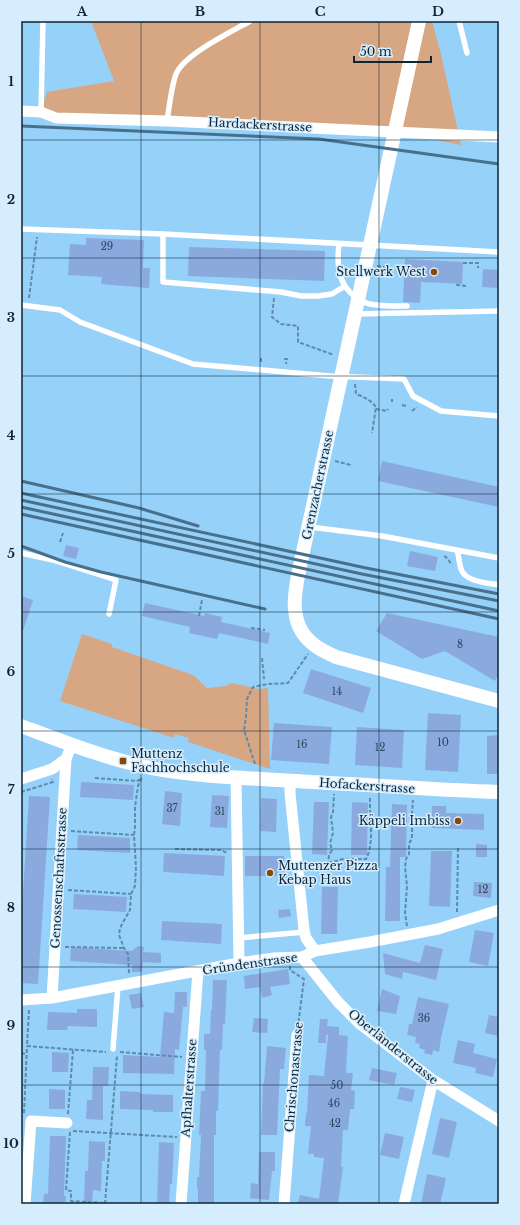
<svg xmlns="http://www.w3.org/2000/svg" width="520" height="1225" viewBox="0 0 520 1225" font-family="'Libre Baskerville',serif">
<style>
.green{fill:#d6a782}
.building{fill:#8aaade}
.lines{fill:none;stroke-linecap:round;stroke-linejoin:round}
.path{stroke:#5e8baa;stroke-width:2;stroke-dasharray:4 2;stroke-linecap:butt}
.service{stroke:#fff;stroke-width:5.5}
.minor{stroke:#fff;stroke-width:11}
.tertiary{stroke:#fff;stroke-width:14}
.rail{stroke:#49708b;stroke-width:3}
.grid{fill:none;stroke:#0d2535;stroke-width:1;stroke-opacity:0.55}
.poi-dot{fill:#864906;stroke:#d6edfe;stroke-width:1.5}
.labels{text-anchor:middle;stroke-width:3;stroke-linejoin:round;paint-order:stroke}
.number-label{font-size:10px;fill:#2c465f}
.street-label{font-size:12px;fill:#0d2535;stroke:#d6edfe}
.poi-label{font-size:12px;fill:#0d2535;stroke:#d6edfe;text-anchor:end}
.neatline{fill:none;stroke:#0d2535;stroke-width:1.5}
.grid-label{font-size:13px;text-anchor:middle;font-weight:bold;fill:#0d2535}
</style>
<rect width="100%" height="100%" fill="#96d1fa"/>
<path class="green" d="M91,21H432L441,54L461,145L395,131L41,112L47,92L114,81Z
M82,634L112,644V647L193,675L207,688L226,686L232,683L259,689L268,688L270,769L188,742L189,738L175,734L174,738L60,701Z"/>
<path class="building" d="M86,238L144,240L143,268H150L149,288L101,284L102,277L68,275L70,244L86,245Z
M189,247L325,251L324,281L188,276Z
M405,259L463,262L462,284L421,282L420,303L403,302Z
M483,269L499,270V288L482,287Z
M382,461L499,487V507L378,481Z
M66,545L79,548L76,559L63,556Z
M410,551L438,557L435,571L407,566Z
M21,596L33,600L23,631L21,630Z
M145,603L204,616L205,613L222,617L221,622L270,633L268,644L219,633L217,639L189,633L190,627L142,616Z
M387,613L499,637V673L495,681L445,651L422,659L376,631Z
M311,669L371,688L363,713L303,693Z
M428,713L461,715L458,772L425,770Z
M274,723L332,727L329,764L271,760Z
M357,727L404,730L402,768L355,765Z
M499,735V774H487V736Z
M81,782L134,785L133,800L80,797Z
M165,791L182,793L180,826L162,824Z
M212,795L229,796L227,828L210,827Z
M29,796L50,797L38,984L21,983V925Z
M261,798L277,799L276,832L260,831Z
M314,802H329L327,855L312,854Z
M352,802L368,803L367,855H351Z
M392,804L407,805L406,857H400V921H385L386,867H390Z
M432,806H446V813L484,814V830L432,828Z
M78,835L130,838V853L77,850Z
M476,844L487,845V857H476Z
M431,851H452L450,907L429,906Z
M164,853L225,856L224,876L163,872Z
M245,856H284V876H245Z
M474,882L492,883L491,898L473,896Z
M322,887H338L337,934H321Z
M74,894L127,897L126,912L73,909Z
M290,909L291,916L279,918L278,910Z
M162,921L222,924L221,944L161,940Z
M475,930L494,933L488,966L469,962Z
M425,945L443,949L436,980L403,972L402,979L385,974L383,953L420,963Z
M138,946L144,947L143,952L161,953V963L143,962L142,972H132V965L70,961L71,947L132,951Z
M288,969L290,984L270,987L272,995L262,998L260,987L245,989L244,976Z
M213,980H227L225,1024H223L222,1050H220L218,1111H216V1135H214V1204H198V1189H197V1177H199L201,1135H199L201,1091H205L206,1050H204V1034H210L211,1010H212Z
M382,989L400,996L396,1014L377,1011Z
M175,992H187V1007H183L179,1050L175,1049L174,1074L123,1073V1055L160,1057L164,1012L174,1013Z
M141,993L144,1007L132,1009L129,995Z
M418,997L449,1004L441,1038L439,1052L433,1050L432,1055L424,1053L425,1050L419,1048L420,1044L415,1043L416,1037L407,1035L409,1024H412Z
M77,1009H97V1027L68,1026L67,1030H47L48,1012L77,1013Z
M489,1015L499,1017V1036L485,1033Z
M254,1018L268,1019L267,1033L252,1032Z
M320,1019H328L327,1026L339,1027V1035L348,1036L346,1073H353L351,1090L355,1091L354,1109H350L348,1130H343L341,1167H343L338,1204H298L300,1195L319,1199L324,1158L314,1157V1154H308L311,1126H305L306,1113H307L309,1075L324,1076L328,1035H326V1043H318Z
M458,1040L475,1044L473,1053L497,1059L493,1077L475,1073L476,1068L453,1063Z
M267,1046L286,1048L284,1069H280L277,1135H261L263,1083H264Z
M52,1052L69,1053L68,1072H52Z
M93,1067H109L108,1086H103V1120L86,1119L87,1100H92Z
M372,1068L397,1073L394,1085L369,1080Z
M400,1087L415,1090L412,1102L397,1099Z
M49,1089L65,1090V1109H49Z
M120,1091L140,1092V1094L173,1095V1112H153V1110L120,1109Z
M440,1118L457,1122L449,1158L432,1154Z
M385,1133L404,1137L399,1159L380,1155Z
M50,1136H66L64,1196H66L65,1204H43L44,1194H48Z
M89,1141L105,1142V1161H102L101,1191L93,1190L92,1204H84L85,1171H88Z
M159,1142L174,1143L172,1184H170L169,1204H157Z
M259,1152H275V1171H272L269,1200L250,1198L251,1183L258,1184Z
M427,1174L446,1178L440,1204H421Z"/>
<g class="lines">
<path class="path" d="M463,263H478V268
M377,266L386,267L385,270L377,269
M457,284V285L467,286
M29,298L37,237
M274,298L272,317L281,324L298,326V342L334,355
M284,359H287L286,364
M261,362V358H263
M355,384L356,394C364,397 371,400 376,407L372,433
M392,402V399
M402,405L406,406
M376,409L387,411L388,409
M412,411L417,407
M335,461L351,465
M60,542L63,533
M444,556L447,558L452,565
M199,616L202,600
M251,628L265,630
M262,658L264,679
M255,764L244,730L246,717L247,699L253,687L268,684L288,683L308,654
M95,778L137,781L141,779
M21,792L53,782L52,779
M71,831L134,835
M175,849L221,850L227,853
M328,862H332L343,859H366C375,842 369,815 370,797
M327,871L329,855L332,850L330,843L333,833L331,817L333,812L334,794
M68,890L131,894
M457,912L458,847
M407,926L405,913L407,886L405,867L406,859L409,854V844L412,838V823L410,818L412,813L413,800
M65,947L124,948
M290,966V970L304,979L298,1026
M129,973L128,954L124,948L119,935L120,928L130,910L131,894L135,886L136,867L134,835L135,828V807L138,786L142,777
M29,1010L27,1046L106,1052
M120,1052L182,1057
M21,1053L27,1054
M24,1113L27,1046
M68,1114L73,1050
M73,1131L177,1137
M70,1132L66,1190L71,1191V1201L105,1203
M105,1204L117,1056"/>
<path class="service" d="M459,21L467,53
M41,112L43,21
M167,121C169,109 172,81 177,72C187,53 231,32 250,21
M21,229L163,234L499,252
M163,234V282L281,292L301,296H318L332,294L345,286
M339,244C336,269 339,290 364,302C374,307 395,306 407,306
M21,305L60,310L80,322L193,364L330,376L404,379L413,396L441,411L499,416
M355,314L499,311
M310,527L382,536L499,558
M457,550C459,556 459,563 461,569C465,582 488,583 499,585
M21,553L53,560L116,580L109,614
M238,938L305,932
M113,1049L118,986"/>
<path class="minor" d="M21,111L41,112L56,118L167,121L499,137
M236,777L239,963
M21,779L52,769L66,759L72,744
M290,781V793L304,930L306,938L315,951
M302,957L338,1002L360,1024L433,1080L499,1121
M52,998L66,759
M21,1000L52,998L239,963L274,958L302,957L315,951L370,942L438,929L499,910
M25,1204L31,1121L67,1123
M181,1204L198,971
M284,1204L297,1035
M404,1204L433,1080"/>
<path class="tertiary" d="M419,21L304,547C298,578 283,620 312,643C318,649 328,653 336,657L499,701
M21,726C64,742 107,759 151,768C203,778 258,778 311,782C374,785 436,790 499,792"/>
<path class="rail" d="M21,126L319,139L499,164
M21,481L139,508L198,526
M21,493L366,568L499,594
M21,500L362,574L499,601
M21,507L499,611
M21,514L499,619
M21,546L65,562L101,572L265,609"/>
</g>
<path class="grid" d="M141,21V1204M260,21V1204M379,21V1204M21,140H499M21,258H499M21,376H499M21,494H499M21,612H499M21,731H499M21,849H499M21,967H499M21,1085H499"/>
<g class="poi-dot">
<circle cx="434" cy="272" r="4"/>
<rect x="119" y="757" width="8" height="8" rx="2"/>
<circle cx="458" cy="821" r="4"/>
<circle cx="270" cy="873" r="4"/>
</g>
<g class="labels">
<g class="number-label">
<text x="107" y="250">29</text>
<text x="460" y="648">8</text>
<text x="337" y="695">14</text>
<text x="443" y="746">10</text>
<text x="302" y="748">16</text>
<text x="380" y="751">12</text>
<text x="172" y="812">37</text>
<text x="220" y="815">31</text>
<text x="483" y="893">12</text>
<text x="424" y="1022">36</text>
<text x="337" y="1089">50</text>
<text x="334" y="1107">46</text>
<text x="335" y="1127">42</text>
</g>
<g class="street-label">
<text transform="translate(260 125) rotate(3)" y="4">Hardackerstrasse</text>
<text transform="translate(318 485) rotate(-78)" y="4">Grenzacherstrasse</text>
<text transform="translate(367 786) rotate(4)" y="4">Hofackerstrasse</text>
<text transform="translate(59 878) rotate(-87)" y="4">Genossenschaftsstrasse</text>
<text transform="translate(250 964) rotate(-8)" y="4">Gründenstrasse</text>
<text transform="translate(393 1047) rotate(39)" y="4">Oberländerstrasse</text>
<text transform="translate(294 1077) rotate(-85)" y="4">Chrischonastrasse</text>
<text transform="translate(189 1088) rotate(-86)" y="4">Apfhalterstrasse</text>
</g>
<g class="poi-label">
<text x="426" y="276">Stellwerk West</text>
<text x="131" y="758" text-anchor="start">Muttenz<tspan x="131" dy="14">Fachhochschule</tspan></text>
<text x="450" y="825">Käppeli Imbiss</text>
<text x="278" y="870" text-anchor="start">Muttenzer Pizza<tspan x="278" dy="14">Kebap Haus</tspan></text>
</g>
</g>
<rect width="520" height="1225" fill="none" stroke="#d6edfe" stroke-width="44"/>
<path d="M354 56v6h77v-6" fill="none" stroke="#0d2535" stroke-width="2"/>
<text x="360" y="56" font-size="12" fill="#0d2535" stroke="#d6edfe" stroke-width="3" paint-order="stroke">50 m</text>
<rect x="22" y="22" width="476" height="1181" class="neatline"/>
<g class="grid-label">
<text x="82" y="16">A</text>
<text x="200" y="16">B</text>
<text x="320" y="16">C</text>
<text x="438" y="16">D</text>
<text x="11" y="86">1</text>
<text x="11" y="204">2</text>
<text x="11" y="322">3</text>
<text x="11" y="440">4</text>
<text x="11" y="558">5</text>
<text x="11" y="676">6</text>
<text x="11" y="794">7</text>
<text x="11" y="912">8</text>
<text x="11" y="1030">9</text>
<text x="11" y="1148">10</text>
</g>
</svg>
